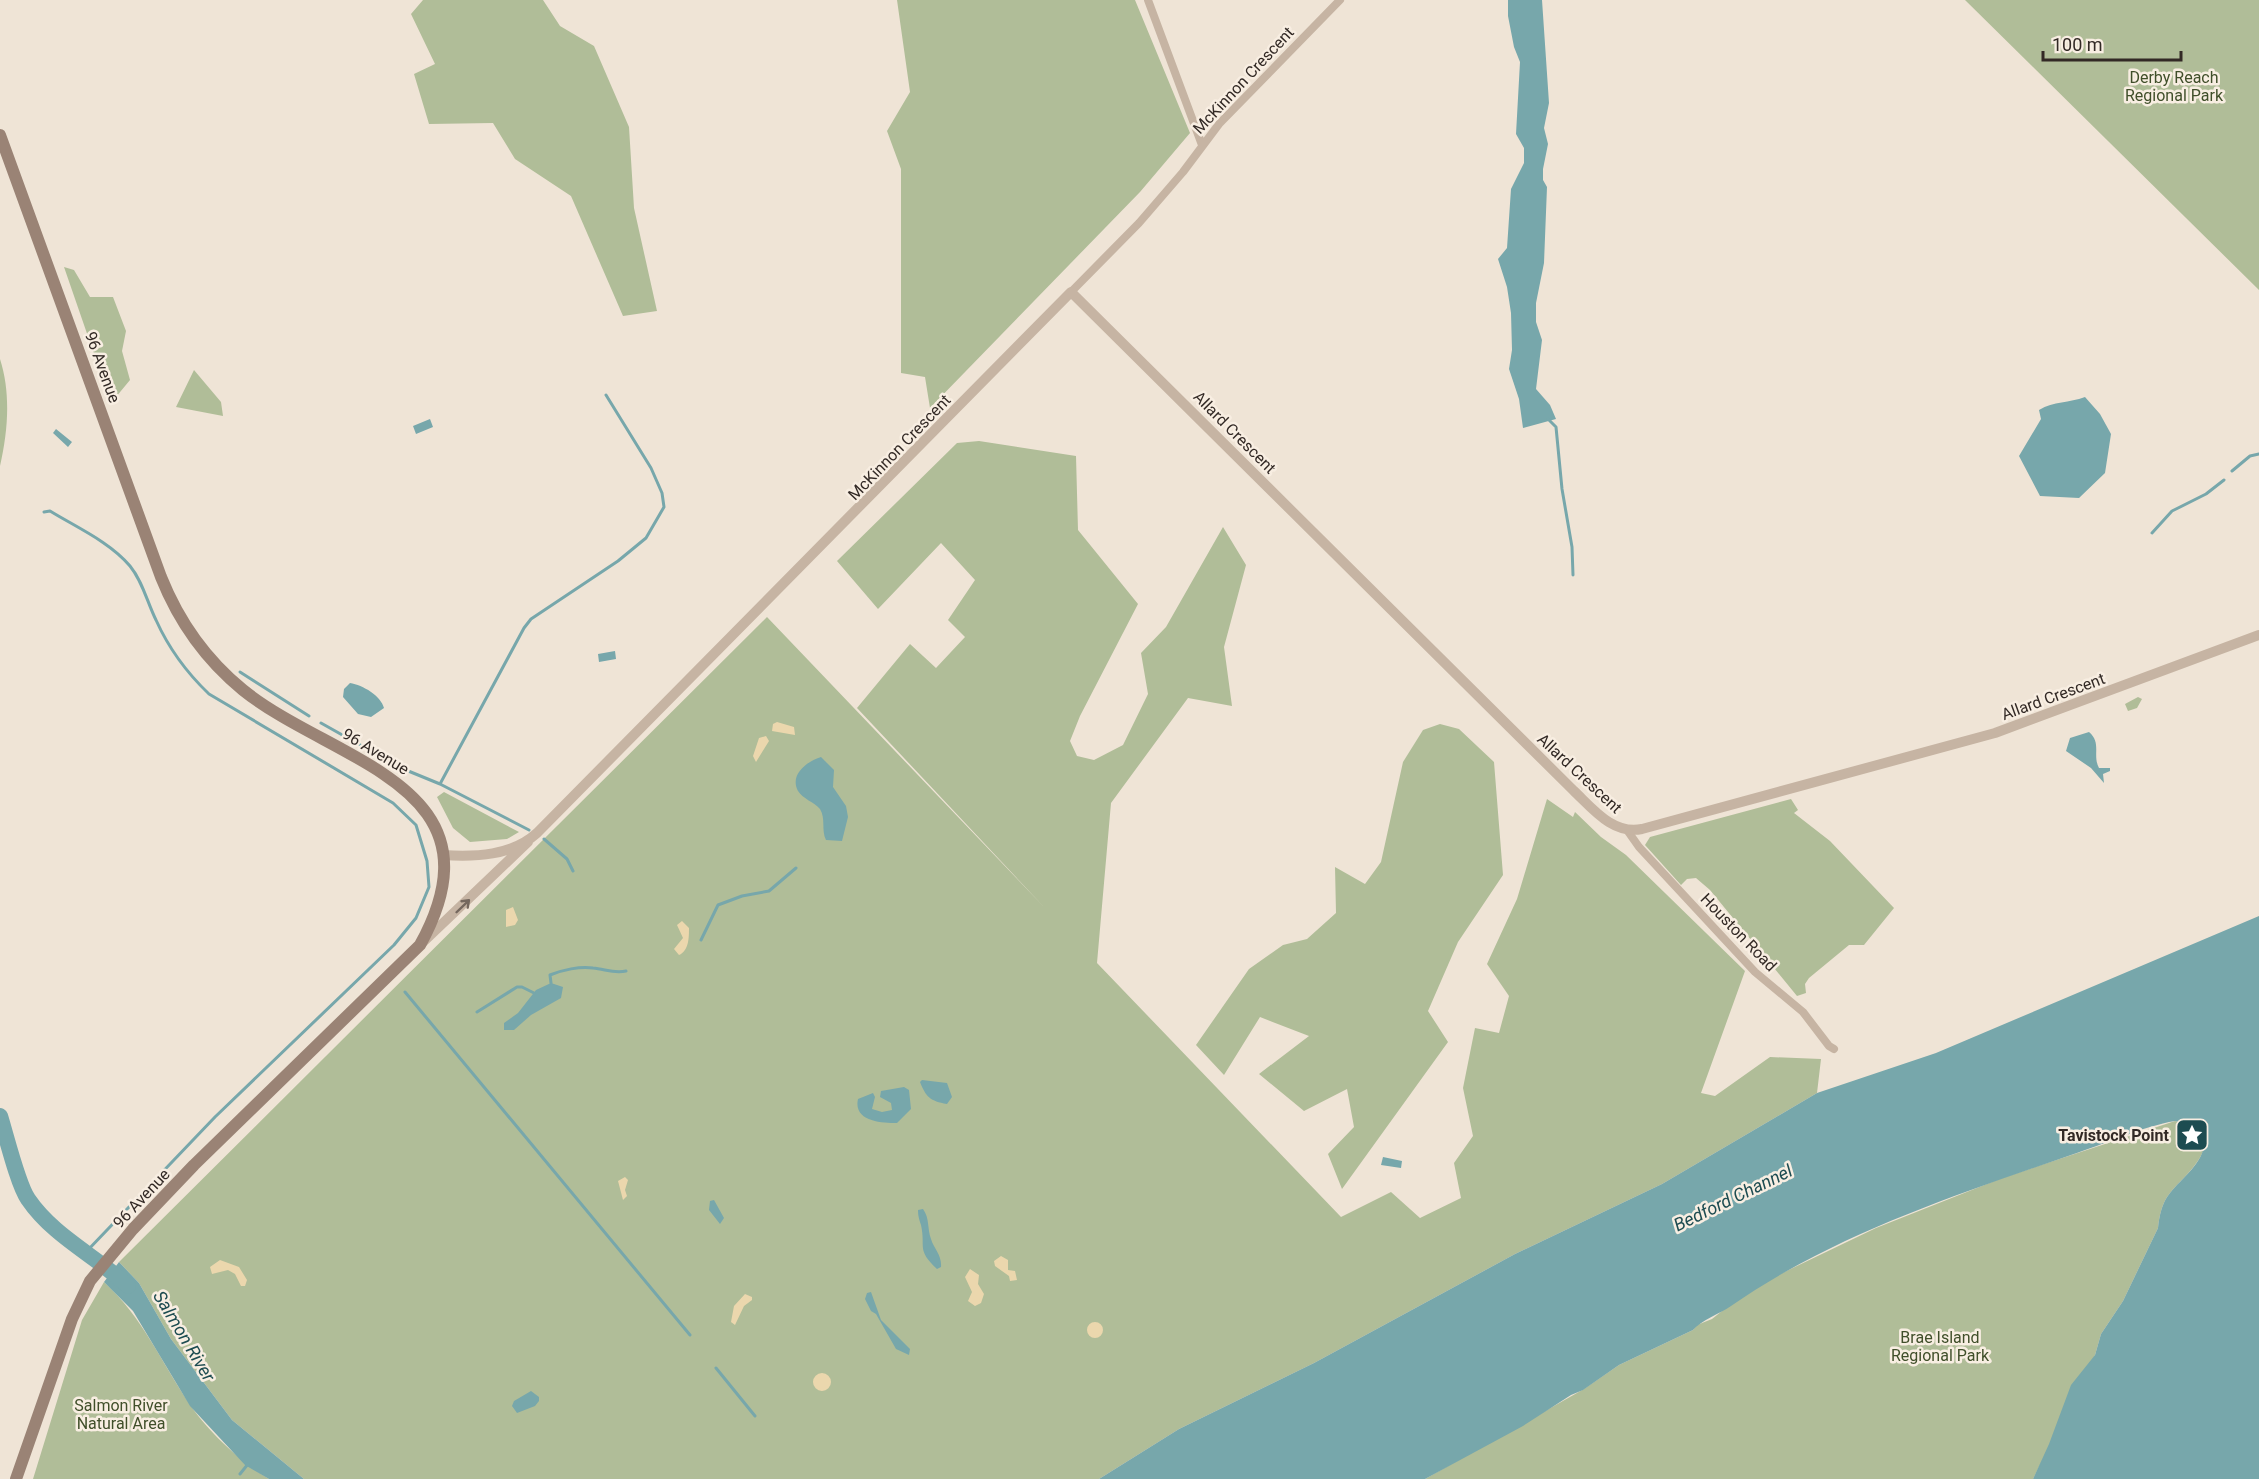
<svg xmlns="http://www.w3.org/2000/svg" width="2259" height="1479" viewBox="0 0 2259 1479" font-family="Roboto,sans-serif">
<style>
.green{fill:#b0bd98}
.sand{fill:#ebd7ad}
.water{fill:#77a7ab}
.lines{fill:none;stroke-linecap:round;stroke-linejoin:round}
.stream{stroke:#77a7ab;stroke-width:3}
.river{stroke:#77a7ab;stroke-width:16}
.minor{stroke:#c6b4a3;stroke-width:8}
.tertiary{stroke:#c6b4a3;stroke-width:10}
.secondary{stroke:#9a8375;stroke-width:12}
.oneway{stroke:#75685e}
.labels{text-anchor:middle;stroke-width:5;stroke-linejoin:round;paint-order:stroke}
.park-label{font-size:16px;fill:#404f2a;stroke:#f8eee2}
.street-label{font-size:16px;fill:#322925;stroke:#f8eee2}
.poi-label{font-size:16px;font-weight:bold;fill:#322925;stroke:#f8eee2;text-anchor:end}
.water-label{font-size:18px;font-style:italic;fill:#1d4c51;stroke:#f8eee2}
</style>
<rect width="100%" height="100%" fill="#efe4d6"/>
<path class="green" d="M423,0H543L560,26L594,46L629,127L634,208L657,311L623,316L571,196L515,159L493,123L429,124L414,74L435,64L411,14Z
M897,0H1135L1190,133L1140,192L930,408L925,377L901,373V169L887,131L910,92Z
M1965,0H2259V290Z
M64,267L74,270L90,297H113L126,331L122,351L130,380L111,403Z
M0,359C11,393 8,431 0,466Z
M194,370L221,402L223,416L176,407Z
M979,441L1076,456L1078,530L1138,604L1080,716L1070,741L1077,756L1094,760L1123,745L1148,694L1141,653L1166,627L1223,527L1246,565L1224,647L1232,706L1188,698L1111,803L1097,963L1341,1217L1391,1192L1420,1218L1461,1198L1454,1163L1473,1136L1463,1088L1475,1028L1499,1033L1509,996L1487,964L1517,899L1547,799L1573,817L1575,812L1601,837L1626,855L1745,971L1701,1093L1715,1096L1770,1057L1821,1059L1817,1093L1662,1184L1515,1254L1314,1363L1179,1429L1099,1479H304L232,1420L171,1339L139,1283L119,1262L767,617L1045,908L857,708L910,644L936,668L965,637L948,620L975,580L941,543L878,609L837,561L957,443Z
M2138,697L2142,699L2137,708L2128,711L2125,704Z
M1440,724L1459,729L1494,762L1503,875L1458,942L1428,1011L1448,1042L1342,1189L1328,1154L1354,1127L1347,1089L1304,1111L1259,1074L1309,1036L1260,1017L1224,1075L1196,1045L1249,969L1283,945L1307,939L1336,913L1335,867L1365,884L1381,862L1403,762L1423,730Z
M444,792L519,832L507,839L470,842L453,828L437,797Z
M1791,799L1798,810L1794,813L1830,841L1894,908L1864,945H1849L1809,978L1805,984L1806,993L1797,996L1710,890L1696,878L1687,879L1681,885L1645,845L1650,837Z
M2175,1121L2201,1129C2217,1151 2182,1178 2170,1193C2162,1202 2159,1217 2158,1228L2123,1301L2101,1334L2095,1355L2033,1479H1425L1584,1389L1619,1365L1693,1330L1697,1325L1712,1319L1737,1299L1774,1277L1876,1228L2002,1178Z
M104,1282C143,1318 160,1360 189,1403C207,1431 241,1462 269,1479H33L82,1320Z"/>
<path class="sand" d="M777,722L794,727L795,735L772,731L773,724Z
M766,736L769,741L756,762L753,756L759,738Z
M513,907L518,920L515,925L506,927V910Z
M682,921L689,928C689,937 689,951 679,955L674,949L683,938L677,925Z
M625,1177L628,1180L625,1190L627,1196L623,1200L618,1181Z
M1001,1256L1008,1260V1270L1015,1271L1017,1280L1010,1281L1009,1276L995,1266L994,1261Z
M220,1260L239,1267L247,1280L245,1286H241L235,1274L228,1270L212,1274L210,1267Z
M970,1269L979,1275L978,1284L984,1294L981,1303L975,1306L968,1301L972,1292L965,1277Z
M745,1294L752,1297V1300L744,1306L735,1325L731,1322L734,1306Z
M1087 1330a8 8 0 1 1 16 0a8 8 0 1 1-16 0Z
M813 1382a9 9 0 1 1 18 0a9 9 0 1 1-18 0Z"/>
<path class="water" d="M1508,0H1542L1549,103L1544,128L1548,144L1543,169V180L1547,187L1544,263L1536,303V322L1542,340L1536,389L1550,405L1556,419L1523,428L1519,399L1509,369L1512,350L1511,313L1507,287L1498,259L1507,248L1511,189L1524,163V148L1516,134L1520,62L1514,47L1508,16Z
M2085,397L2100,414L2111,434L2105,473L2079,498L2040,496L2019,456L2041,419L2039,410C2054,401 2069,403 2085,397Z
M430,419L433,427L416,434L413,426Z
M56,429L72,442L68,447L53,433Z
M615,651L616,659L599,662L598,654Z
M350,683C363,685 381,696 384,708L371,717L358,714L343,697L344,689Z
M2089,732C2102,743 2092,755 2099,768H2110V771L2103,774L2104,783L2091,768L2066,751L2070,738Z
M821,757L834,770L833,787L846,806L848,817L842,841L826,840C821,830 826,819 820,809C814,802 803,799 798,791C789,774 808,761 821,757Z
M2259,916V1479H2033L2049,1444L2071,1385L2095,1355L2101,1334L2123,1301L2158,1228C2159,1217 2162,1202 2170,1193C2184,1175 2214,1156 2201,1129L2175,1121C2144,1126 2102,1145 2071,1155C1955,1195 1831,1236 1731,1306C1721,1313 1700,1321 1693,1330L1619,1365L1583,1390L1571,1395L1523,1426L1425,1479H1099L1179,1429L1314,1363L1515,1254L1662,1184L1817,1093L1936,1053Z
M551,983L563,987L561,998L531,1015L514,1030H504V1023L518,1013L536,990Z
M922,1080L947,1083L952,1097L947,1104C930,1101 926,1097 920,1082Z
M904,1087L909,1090L911,1109L897,1123C881,1123 853,1121 858,1099L873,1093L875,1097L872,1109L882,1112L892,1110L891,1103L880,1097L881,1091Z
M1383,1157L1402,1161L1401,1168L1381,1165Z
M714,1200L724,1218L720,1224L709,1210L710,1201Z
M923,1209C930,1219 927,1228 931,1239C934,1249 942,1255 941,1267L937,1269C916,1249 926,1248 921,1225C919,1219 918,1216 918,1210Z
M119,1262L139,1283L171,1339L232,1420L304,1479H269L245,1465L190,1406L133,1311L104,1282Z
M871,1292L881,1320L910,1349L909,1355L896,1349L876,1314L871,1311L865,1299L867,1293Z
M531,1391L539,1397V1401L535,1406L517,1413L512,1406L514,1401Z"/>
<g class="lines">
<path class="stream" d="M1548,419L1556,427L1562,489L1572,547L1573,575
M2232,471L2250,456L2259,454
M44,512L50,511C76,527 110,542 130,566C143,582 147,602 156,620C169,649 186,672 209,694L393,803L416,825L427,861L429,887L416,918L394,945L215,1117L86,1252
M2152,533L2172,511L2206,494L2224,480
M240,672L309,716
M321,723L401,768L440,784L529,830
M440,784L524,628L531,619L618,561L646,538L664,507L662,493L651,468L606,395
M544,839L567,859L573,871
M701,940L718,905L742,896L769,891L796,868
M551,983L550,975C562,970 580,966 593,968C605,969 614,974 626,971
M405,992L690,1335
M477,1012L517,987H522L534,993
M716,1368L755,1416
M240,1474L248,1464"/>
<path class="river" d="M0,1116C6,1135 18,1185 28,1199C53,1236 96,1256 128,1286"/>
<path class="minor" d="M1148,0L1202,145
M1071,292L1139,223L1183,172L1219,124L1340,0
M1627,830L1639,847L1755,972L1803,1012L1829,1046L1834,1049"/>
<path class="tertiary" d="M443,855C475,857 512,856 537,833L1071,292L1574,791C1593,809 1613,835 1642,829L1995,733L2259,635
M420,945L528,842"/>
<path class="secondary" d="M0,135L161,577C179,622 205,659 243,690C334,763 508,785 420,945L194,1165L133,1229L90,1281L72,1319L16,1479"/>
</g>
<defs><path id="oneway-shaft" d="M-6 0H5M1.5-3L5.5 0L1.5 3" fill="none" stroke-width="1.6" stroke-linecap="round" stroke-linejoin="round" transform="scale(1.5)"/></defs>
<use class="oneway" href="#oneway-shaft" transform="translate(463 906) rotate(-44)"/>
<defs>
<g id="sight-square" transform="scale(1.725)"><rect x="-9" y="-9" width="18" height="18" rx="4" fill="#1d4c51" stroke="#f8eee2"/><path d="M0-6L1.8-2.2L6-1.7L2.9 1.2L3.7 5.4L0 3.3L-3.7 5.4L-2.9 1.2L-6-1.7L-1.8-2.2Z" fill="#fff"/></g>
</defs>
<g fill-rule="evenodd">
<use href="#sight-square" x="2192" y="1135"/>
</g>
<g class="labels">
<g class="park-label">
<text x="2174" y="83">Derby Reach<tspan x="2174" dy="18">Regional Park</tspan></text>
<text x="1940" y="1343">Brae Island<tspan x="1940" dy="18">Regional Park</tspan></text>
<text x="121" y="1411">Salmon River<tspan x="121" dy="18">Natural Area</tspan></text>
</g>
<g class="street-label">
<text transform="translate(1243 80) rotate(-47)" y="6">McKinnon Crescent</text>
<text transform="translate(103 367) rotate(70)" y="6">96 Avenue</text>
<text transform="translate(1235 432) rotate(45)" y="6">Allard Crescent</text>
<text transform="translate(899 447) rotate(-46)" y="6">McKinnon Crescent</text>
<text transform="translate(2053 696) rotate(-20)" y="6">Allard Crescent</text>
<text transform="translate(376 751) rotate(31)" y="6">96 Avenue</text>
<text transform="translate(1580 773) rotate(43)" y="6">Allard Crescent</text>
<text transform="translate(1739 932) rotate(46)" y="6">Houston Road</text>
<text transform="translate(141 1198) rotate(-47)" y="6">96 Avenue</text>
</g>
<g class="poi-label">
<text x="2169" y="1141">Tavistock Point</text>
</g>
<g class="water-label">
<text transform="translate(1733 1198) rotate(-26)" y="6">Bedford Channel</text>
<text transform="translate(184 1336) rotate(59)" y="6">Salmon River</text>
</g>
</g>
<path d="M2043 51v9h138v-9" fill="none" stroke="#322925" stroke-width="3"/>
<text x="2052" y="51" font-size="18" fill="#322925" stroke="#f8eee2" stroke-width="4.5" paint-order="stroke">100 m</text>
</svg>
